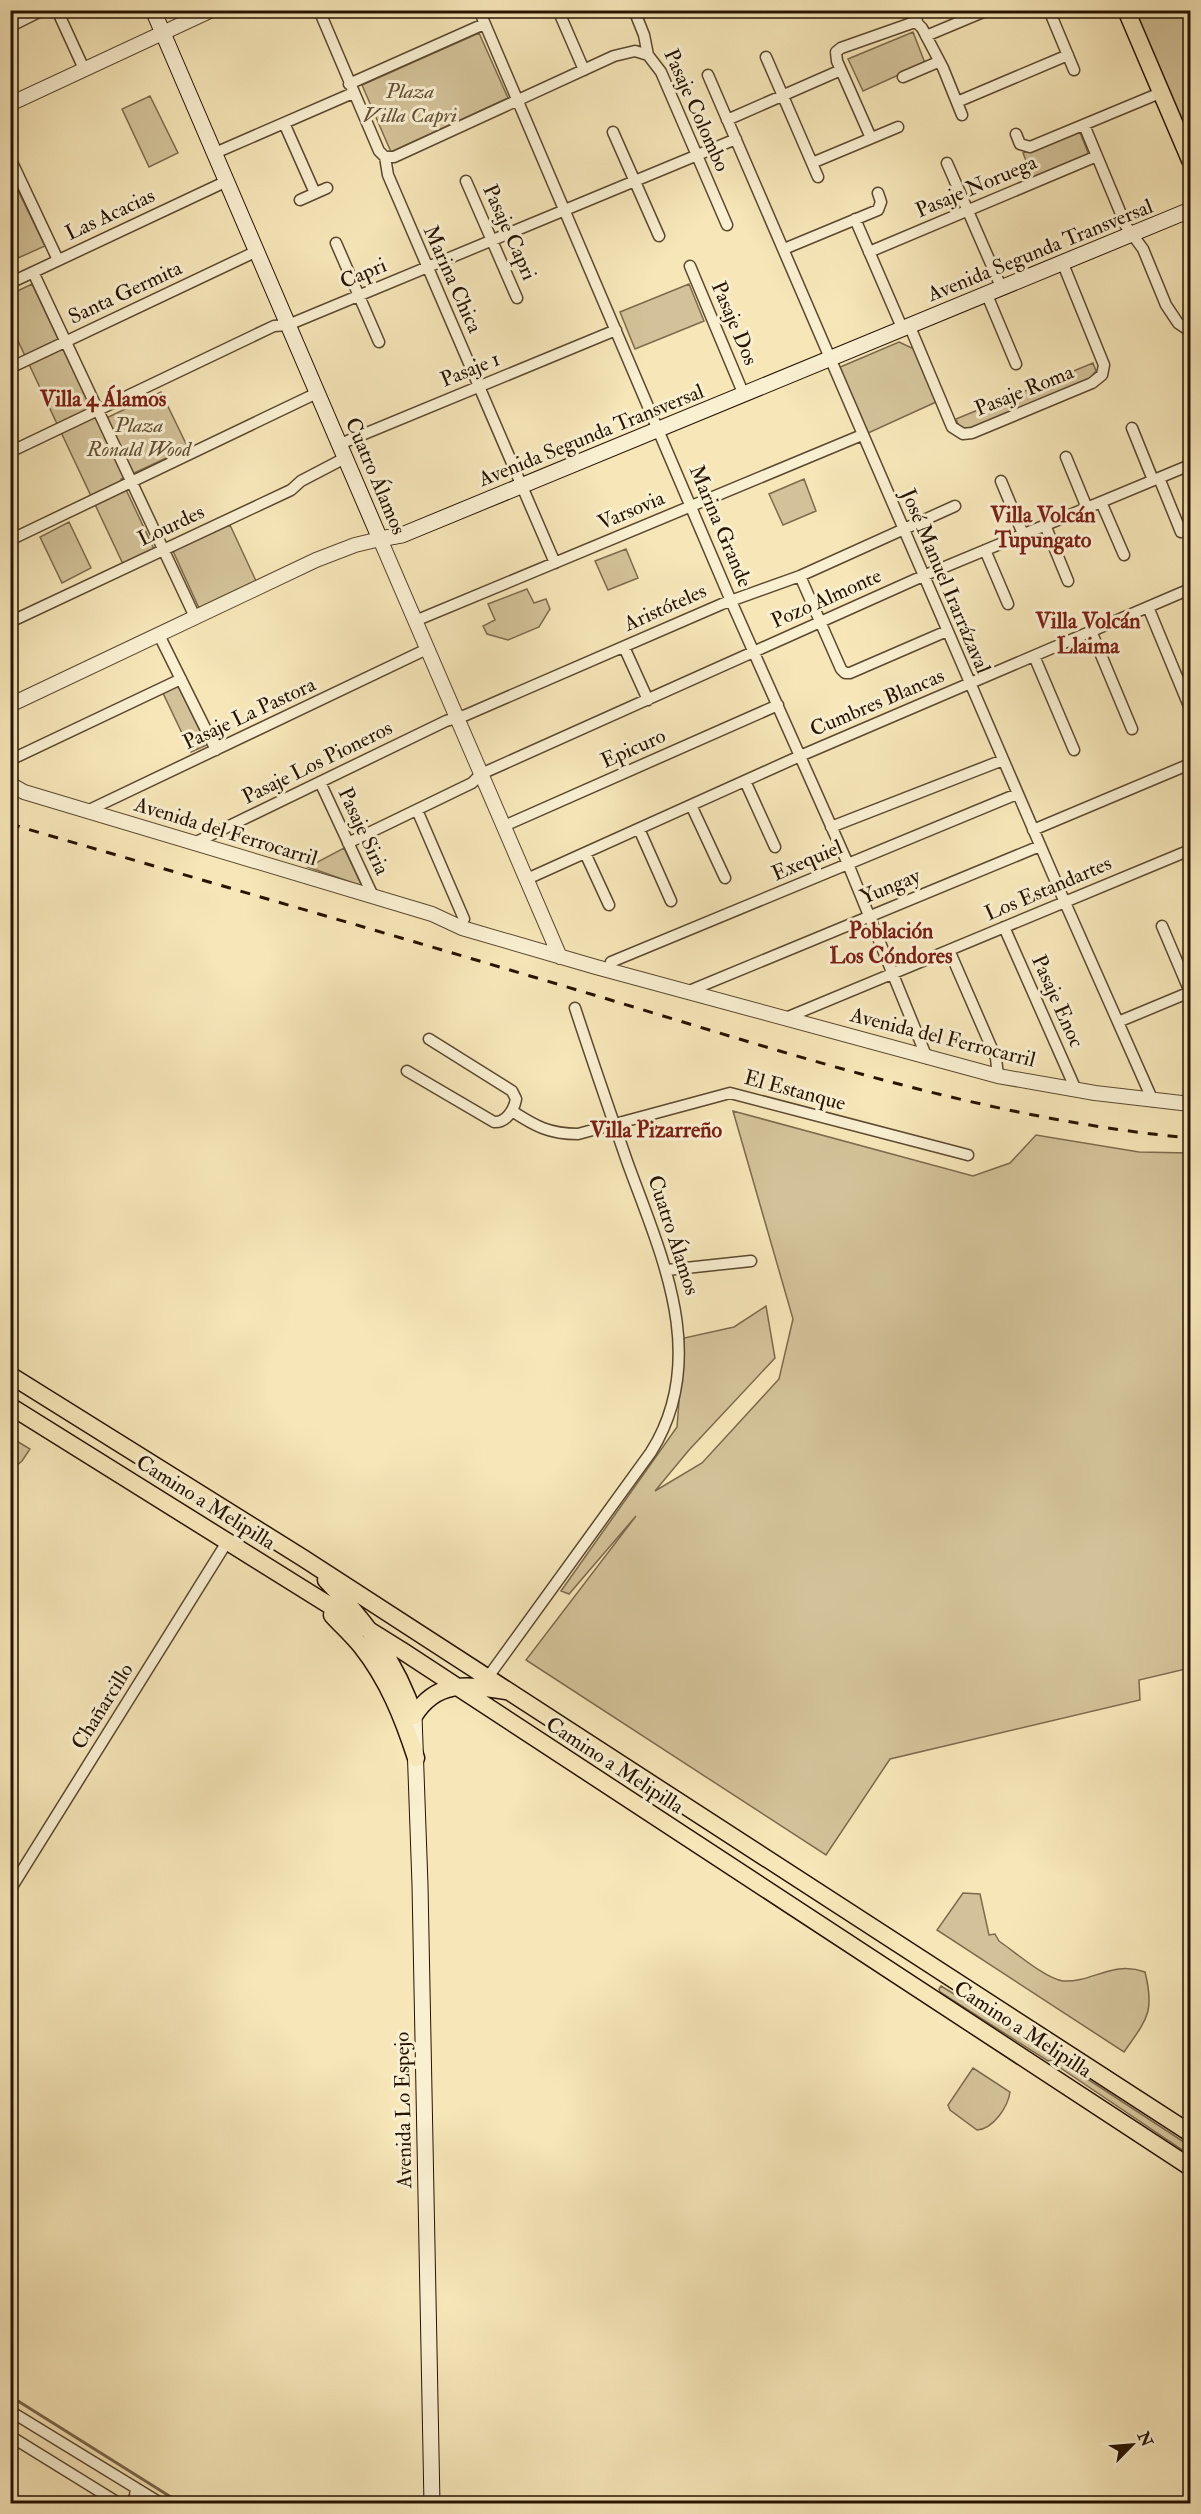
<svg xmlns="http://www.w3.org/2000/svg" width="1201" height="2514" viewBox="0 0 1201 2514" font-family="'IM FELL Double Pica',serif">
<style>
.green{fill:#d3c299;stroke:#7c6a4c;stroke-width:1.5}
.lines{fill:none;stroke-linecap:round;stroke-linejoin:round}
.stream{stroke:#786649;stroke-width:3}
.minor-casing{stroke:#5a482e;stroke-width:13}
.tertiary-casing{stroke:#5a482e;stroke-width:16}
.secondary-casing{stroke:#261300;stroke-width:17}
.primary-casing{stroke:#261300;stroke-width:19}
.minor{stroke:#f9efd1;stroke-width:10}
.tertiary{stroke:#f9efd1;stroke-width:14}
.secondary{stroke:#f9efd1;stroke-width:15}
.primary{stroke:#f6e6b8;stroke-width:16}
.rail{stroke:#261300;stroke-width:3;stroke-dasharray:10 10;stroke-linecap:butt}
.labels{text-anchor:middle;stroke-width:6;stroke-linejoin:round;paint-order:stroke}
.park-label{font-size:21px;font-style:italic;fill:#635036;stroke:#f9efd1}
.street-label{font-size:21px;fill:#261300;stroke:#f9efd1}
.neighbourhood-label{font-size:22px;font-weight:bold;fill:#7a1f14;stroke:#f9efd1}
</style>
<rect width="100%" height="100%" fill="#f6e6b8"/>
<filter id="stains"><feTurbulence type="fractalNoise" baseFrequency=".00333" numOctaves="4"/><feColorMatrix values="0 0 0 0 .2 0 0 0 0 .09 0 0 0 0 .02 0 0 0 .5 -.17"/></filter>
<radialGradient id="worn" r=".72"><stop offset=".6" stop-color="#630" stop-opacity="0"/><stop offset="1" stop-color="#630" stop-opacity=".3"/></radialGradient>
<path class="green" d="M1133,11H1190V144Z
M913,32L925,63L863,91L848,59Z
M479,33L508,98L391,152L362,85Z
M150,96L178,153L149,167L122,109Z
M1079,130L1089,155L1033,179L1023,153Z
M10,174L45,246L18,258L11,242Z
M32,284L98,422L161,392L188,448L121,479L154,549L123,564L11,326V294Z
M689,284L704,321L635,349L620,312Z
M899,342L914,349L936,402L866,434L838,368Z
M1093,363L1096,371L1089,379L969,429L959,427L956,419Z
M804,479L816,511L783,525L769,494Z
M69,522L91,568L62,583L40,537Z
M230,525L256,581L199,608L173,551Z
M626,549L638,578L608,590L595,561Z
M527,589L534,603L546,599L550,609L539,627L508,640L487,634L483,626L495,620L488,604Z
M177,683L207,745L191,752L162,691Z
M344,848L362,886L308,867Z
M733,1111L973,1176L1010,1163L1036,1135L1139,1152L1190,1153V1668L1139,1680L1140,1700L890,1759L826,1855L526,1660L636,1516L569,1594L561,1591L677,1427L684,1338L734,1327L766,1306L775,1358L689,1450L655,1491L702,1463L779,1379L793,1319Z
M10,1437L30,1449L22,1461L11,1470Z
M963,1893L980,1894L989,1935L995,1934L999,1941C1015,1952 1046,1979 1063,1981C1092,1983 1112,1960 1145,1972C1155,2012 1147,2019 1124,2052L937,1930Z
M941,1986L1052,2054L1053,2060L1048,2061L940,1992L939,1989Z
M1060,2061L1190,2146V2155L1059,2067Z
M973,2068L1010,2092C1008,2107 993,2129 977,2130L950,2110L948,2105Z"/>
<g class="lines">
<path class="stream" d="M10,2396L182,2504"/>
<g class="minor-casing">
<path id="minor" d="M57,10L84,69
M319,10L379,151L385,157L388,175L555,563
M479,10L731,601L848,864L927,1058
M558,10L584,70
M634,10L644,35L648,55L661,72L727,225
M916,10L917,23
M1049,10L1074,70
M11,26L43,10
M926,36L988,10
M766,57L818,177
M708,75L1059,889L1153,1101
M903,77L938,62
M349,84L484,24
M957,102L1068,55
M727,120L841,70
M284,123L315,193
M1084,125L1126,226L1143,249L1166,305L1178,323L1190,331
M613,132L659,236
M1016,134L1020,144L1030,147L1160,93
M871,138L837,61L836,52L841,48L912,23H917L922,28L943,68L962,115
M215,153L353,93
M385,157H394L614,56L635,51L648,55
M10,158L58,260
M812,163L898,127
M947,163L1002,289
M466,181L517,298
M300,200L327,188
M855,219L903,330
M336,243L379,342
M784,249L878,210L881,202L878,193
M869,252L1097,156
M690,266L744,395
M33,272L195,617
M10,283L227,181
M987,295L1016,364
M910,327L952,427L963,434L972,433L1092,383L1102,375L1104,365L1063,264
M10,368L257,251
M1132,428L1153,480
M340,444L616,330
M10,452L274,326L288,325L736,139
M1066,457L1087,508
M1159,478L1181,532
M1001,481L1023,534
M1101,502L1124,555
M1045,525L1068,581
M10,540L317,393
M985,550L1008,604
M800,576L841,669L845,673H850L947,631
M1148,607L1189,706
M415,621L862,435
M10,622L291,490L301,481L345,458
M1091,631L1132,729
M159,635L216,750
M624,647L648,700
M1034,656L1074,750
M10,760L181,679
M745,781L775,847
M320,782L373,896
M691,805L725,878
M417,810L464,919
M87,811L427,649
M504,826L778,705
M831,827L1003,760
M639,829L671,901
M1033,830L1190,764
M194,843L446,721L466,715L722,604L800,576L955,506
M348,843L472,783L481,774L923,576L1190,465
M585,853L609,905
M527,879L800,756L1190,589
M1162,926L1190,992
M1004,927L1076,1090
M949,950L996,1058L998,1076
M611,962L1017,794
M689,991L1040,846
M788,1017L1190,850
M1118,1022L1190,992
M407,1071L494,1122C506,1123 514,1110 516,1099L512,1091L429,1039
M512,1111C535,1126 549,1134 578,1134L730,1093L968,1155
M667,1270L751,1261
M488,1677L651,1452C710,1358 662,1257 628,1164C610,1112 592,1060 575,1008
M10,1890L227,1542
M10,2411L162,2504
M10,2436L120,2504
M131,2504L135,2496L136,2488"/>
</g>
<g class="tertiary-casing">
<path id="tertiary" d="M10,104L212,10
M10,705L316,560L355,545L380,539L560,957
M10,784L24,792L432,914L462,928L596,967L998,1076L1095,1093L1190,1104"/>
</g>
<g class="secondary-casing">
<path id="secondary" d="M153,10L380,539L402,535L1190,210
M414,1716L420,1885L432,2504"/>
</g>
<g class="primary-casing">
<path id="primary" d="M1126,10L1190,160
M10,1375L303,1558L1190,2133
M10,1406L401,1650L1190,2167
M326,1580C365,1621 397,1662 414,1716
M332,1615C342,1626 352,1635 361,1646C388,1680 403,1718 416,1758
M414,1716C437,1679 468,1685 506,1691"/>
</g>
<use href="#minor" class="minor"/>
<use href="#tertiary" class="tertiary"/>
<use href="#secondary" class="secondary"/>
<use href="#primary" class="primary"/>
<path class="rail" d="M10,824C205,881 400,937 594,995C790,1054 986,1119 1190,1138"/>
</g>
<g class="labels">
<g class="park-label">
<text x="410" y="98">Plaza<tspan x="410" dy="24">Villa Capri</tspan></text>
<text x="139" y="432">Plaza<tspan x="139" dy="24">Ronald Wood</tspan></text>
</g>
<g class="street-label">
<text transform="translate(697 110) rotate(66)" y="7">Pasaje Colombo</text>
<text transform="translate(976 186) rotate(-23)" y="7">Pasaje Noruega</text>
<text transform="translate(110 214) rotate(-25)" y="7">Las Acacias</text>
<text transform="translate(510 232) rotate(66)" y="7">Pasaje Capri</text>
<text transform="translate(1040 250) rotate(-22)" y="7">Avenida Segunda Transversal</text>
<text transform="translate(363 273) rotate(-23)" y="7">Capri</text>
<text transform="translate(453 279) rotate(66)" y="7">Marina Chica</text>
<text transform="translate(125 292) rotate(-25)" y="7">Santa Germita</text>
<text transform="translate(735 323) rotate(67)" y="7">Pasaje Dos</text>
<text transform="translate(470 369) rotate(-22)" y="7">Pasaje 1</text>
<text transform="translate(1024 390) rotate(-22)" y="7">Pasaje Roma</text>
<text transform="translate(591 435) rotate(-22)" y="7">Avenida Segunda Transversal</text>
<text transform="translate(376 476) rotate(67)" y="7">Cuatro Álamos</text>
<text transform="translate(631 510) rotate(-23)" y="7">Varsovia</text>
<text transform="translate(171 525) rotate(-25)" y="7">Lourdes</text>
<text transform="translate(721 526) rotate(67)" y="7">Marina Grande</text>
<text transform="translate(946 581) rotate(67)" y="7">José Manuel Irarrázaval</text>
<text transform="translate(826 598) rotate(-24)" y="7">Pozo Almonte</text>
<text transform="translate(665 607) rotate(-24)" y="7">Aristóteles</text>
<text transform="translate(877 702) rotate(-23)" y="7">Cumbres Blancas</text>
<text transform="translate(249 713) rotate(-25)" y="7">Pasaje La Pastora</text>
<text transform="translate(633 748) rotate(-24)" y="7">Epicuro</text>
<text transform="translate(317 762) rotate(-26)" y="7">Pasaje Los Pioneros</text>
<text transform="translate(226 831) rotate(17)" y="7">Avenida del Ferrocarril</text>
<text transform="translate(364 831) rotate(65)" y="7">Pasaje Siria</text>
<text transform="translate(807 860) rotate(-23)" y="7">Exequiel</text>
<text transform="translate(890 886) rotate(-22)" y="7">Yungay</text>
<text transform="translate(1048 888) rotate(-23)" y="7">Los Estandartes</text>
<text transform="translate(1058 1001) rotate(66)" y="7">Pasaje Enoc</text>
<text transform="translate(943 1037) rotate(14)" y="7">Avenida del Ferrocarril</text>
<text transform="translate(795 1090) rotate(15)" y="7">El Estanque</text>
<text transform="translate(674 1235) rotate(72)" y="7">Cuatro Álamos</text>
<text transform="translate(206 1502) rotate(32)" y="7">Camino a Melipilla</text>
<text transform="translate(102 1706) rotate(-58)" y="7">Chañarcillo</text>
<text transform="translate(615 1765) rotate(33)" y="7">Camino a Melipilla</text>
<text transform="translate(1023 2029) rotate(33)" y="7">Camino a Melipilla</text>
<text transform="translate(403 2110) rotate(-91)" y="7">Avenida Lo Espejo</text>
</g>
<g class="neighbourhood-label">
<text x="103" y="406">Villa 4 Álamos</text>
<text x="1043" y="522">Villa Volcán<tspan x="1043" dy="25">Tupungato</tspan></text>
<text x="1088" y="628">Villa Volcán<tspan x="1088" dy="25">Llaima</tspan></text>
<text x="891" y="938">Población<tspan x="891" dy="25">Los Cóndores</tspan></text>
<text x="656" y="1137">Villa Pizarreño</text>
</g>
</g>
<rect width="1201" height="2514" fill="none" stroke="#f6e6b8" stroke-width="36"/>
<rect x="12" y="12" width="1177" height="2490" fill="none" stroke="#261300" stroke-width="3"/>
<rect x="18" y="18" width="1165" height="2478" fill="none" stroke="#261300" stroke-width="1.5"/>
<g transform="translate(1132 2445) rotate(65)" stroke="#f9efd1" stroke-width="4.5" paint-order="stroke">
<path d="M0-4.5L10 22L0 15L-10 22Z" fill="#261300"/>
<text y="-9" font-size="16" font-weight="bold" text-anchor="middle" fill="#261300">N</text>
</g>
<rect width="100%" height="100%" filter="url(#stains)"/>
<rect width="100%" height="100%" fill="url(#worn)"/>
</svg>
